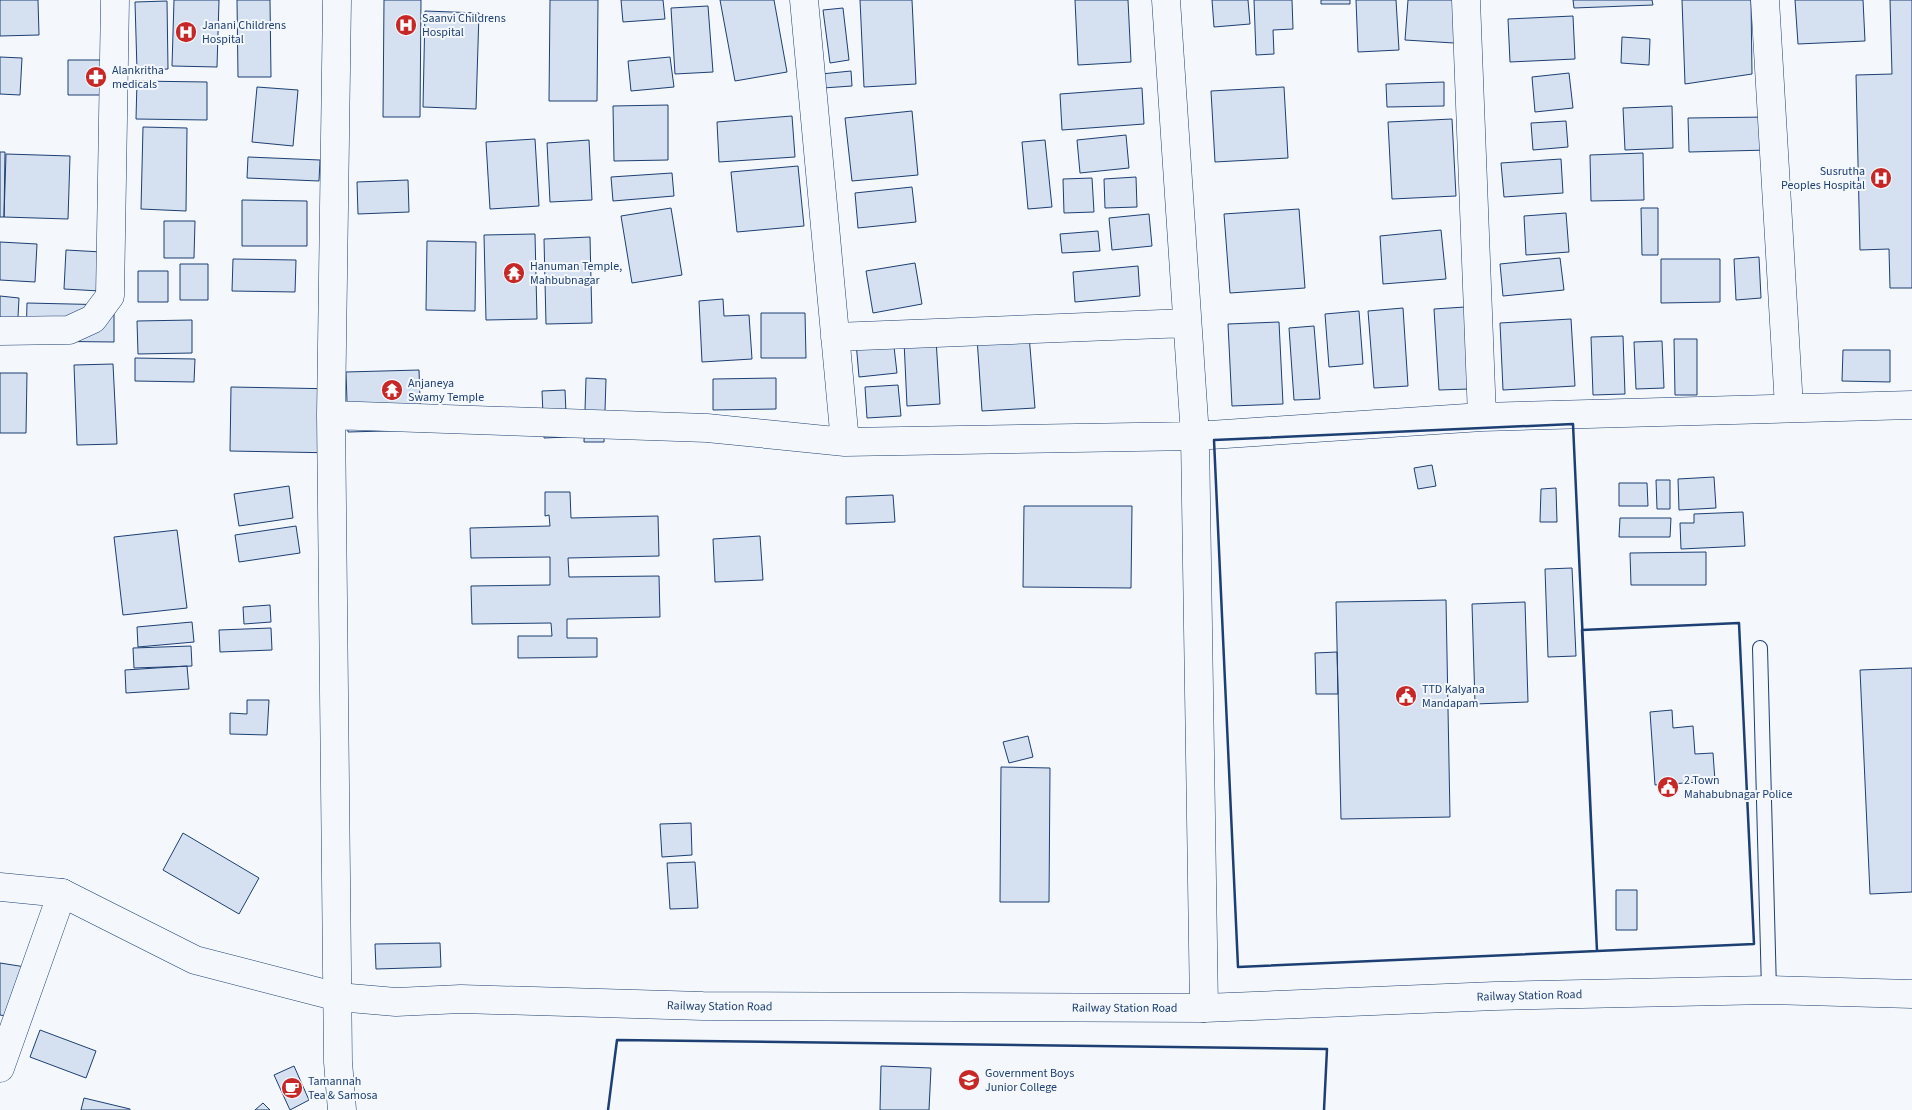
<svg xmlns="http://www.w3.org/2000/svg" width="1912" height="1110" viewBox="0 0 1912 1110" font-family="'Source Sans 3',sans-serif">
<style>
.building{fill:#d5e0f0;stroke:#1d3f73}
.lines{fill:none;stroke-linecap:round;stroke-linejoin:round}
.service-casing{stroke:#1d3f73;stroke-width:16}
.minor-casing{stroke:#1d3f73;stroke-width:29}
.tertiary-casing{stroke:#1d3f73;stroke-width:29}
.service{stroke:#f4f7fb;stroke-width:14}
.minor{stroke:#f4f7fb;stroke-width:28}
.tertiary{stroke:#f4f7fb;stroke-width:28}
.wall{stroke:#1d3f73;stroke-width:2.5}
.labels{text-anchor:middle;stroke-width:4;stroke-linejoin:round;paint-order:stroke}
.poi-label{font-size:12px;fill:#1d3f73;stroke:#f4f7fb;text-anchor:start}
.street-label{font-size:12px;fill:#1d3f73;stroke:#f4f7fb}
</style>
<rect width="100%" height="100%" fill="#f4f7fb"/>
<path class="building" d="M0,0H38L39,35L0,36Z
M174,0H219L217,67L172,66Z
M237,0H270L271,77H238Z
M384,0H421L420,117H383Z
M550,0H598L597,101H549Z
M621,0H663L665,19L623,22Z
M720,0H774L787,72L735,81Z
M860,0H912L916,84L864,87Z
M1075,0H1128L1131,62L1078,65Z
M1212,0H1248L1250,24L1214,27Z
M1254,0H1292L1293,29L1273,30L1274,54L1256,55Z
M1321,0H1350V4H1321Z
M1356,0H1396L1399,50L1358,52Z
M1408,0H1456L1454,43L1405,40Z
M1573,0H1652L1653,5L1574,8Z
M1682,0H1751L1752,74L1685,84Z
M1795,0H1863L1865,41L1798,44Z
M1890,0H1912V288H1890L1889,249L1860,250L1856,75L1892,74Z
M167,1L168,69L137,70L135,2Z
M708,6L713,72L675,74L671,8Z
M843,8L849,60L830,63L823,10Z
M425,11L479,13L476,109L423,107Z
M1573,16L1575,59L1510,62L1508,19Z
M1622,37L1650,39L1649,65L1621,63Z
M0,57L22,58L20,95L0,94Z
M670,57L674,87L631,91L628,61Z
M68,60H123V95H68Z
M851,71L852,86L823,88L821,74Z
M1569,73L1573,108L1535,112L1532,77Z
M137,81L207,82V120L136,119Z
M1444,82V106L1387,107L1386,84Z
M257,87L298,90L293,146L252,142Z
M1284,87L1288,158L1215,162L1211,91Z
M1142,88L1144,124L1062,130L1060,94Z
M668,105V160L614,161L613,106Z
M1672,106L1673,148L1625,150L1623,108Z
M912,111L918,175L852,181L845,118Z
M792,116L795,157L719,162L717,122Z
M1769,117V150L1689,152L1688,118Z
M1452,119L1456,196L1392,199L1388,122Z
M1566,121L1568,147L1533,150L1531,123Z
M143,127L187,128L186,211L141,209Z
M1126,135L1129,168L1080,173L1077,140Z
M535,139L539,206L490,209L486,142Z
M589,140L592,200L550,202L547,143Z
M1045,140L1052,207L1028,209L1022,142Z
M0,152H5L4,217H0Z
M1643,153L1644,200L1591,201L1590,155Z
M6,154L70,156L68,219L4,217Z
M248,157L320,160L319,181L247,178Z
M1561,159L1563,193L1504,197L1501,163Z
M798,166L804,226L737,232L731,172Z
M672,173L674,196L613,201L611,177Z
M1136,177L1137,207L1105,208L1104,179Z
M1092,178L1094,212L1064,213L1063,179Z
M408,180L409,212L358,214L357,182Z
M912,187L916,222L858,228L855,193Z
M242,200L307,201V246H242Z
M671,208L682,275L632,283L621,216Z
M1641,208H1658V255H1642Z
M1299,209L1305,288L1230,293L1224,214Z
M1566,213L1569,252L1526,255L1524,216Z
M1149,214L1152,246L1112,250L1109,218Z
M164,221H195L194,258H164Z
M1441,230L1446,279L1383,284L1380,236Z
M1098,231L1100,251L1062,253L1060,234Z
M535,234L537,319L486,320L484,235Z
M590,237L592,323L546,324L544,239Z
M427,241L476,242L475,311L426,310Z
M0,242L37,244L35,282L0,280Z
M66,250L120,253L118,292L64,289Z
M1759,257L1761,298L1736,300L1734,259Z
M1560,258L1564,290L1503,296L1500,264Z
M233,259L296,260L295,292L232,291Z
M1661,259H1720V302L1661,303Z
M915,263L922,304L873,313L866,271Z
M180,264H208V300H180Z
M1138,266L1140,296L1075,302L1073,272Z
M138,271H168V302H138Z
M0,296L19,298L17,336L0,335Z
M723,299L724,316L749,315L752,359L702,362L699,301Z
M27,303L114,305V342L26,341Z
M1465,307L1469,389L1439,390L1434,309Z
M1403,308L1408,386L1374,388L1368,311Z
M1359,311L1363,364L1329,367L1325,314Z
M761,313H805L806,358H761Z
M1571,319L1575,386L1503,390L1500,323Z
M192,320V353L138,354L137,321Z
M1279,322L1283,404L1232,406L1228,324Z
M1314,326L1320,399L1294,400L1289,328Z
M1029,335L1035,408L982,411L977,338Z
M1623,336L1625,394L1593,395L1591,337Z
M893,338L897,373L859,377L856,342Z
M936,339L940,404L907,406L904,341Z
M1674,339H1697V395H1675Z
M1662,341L1664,388L1636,389L1634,342Z
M1843,350H1890V382L1842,381Z
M135,358L195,359L194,382L135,381Z
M113,364L117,444L77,445L74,365Z
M419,370L421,430L348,432L346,372Z
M0,373H27L26,433H0Z
M586,378L606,379L604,442H584Z
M776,378V409L713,410V379Z
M898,385L901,416L867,418L865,387Z
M231,387L340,389L338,453L230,451Z
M565,390L567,437L544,438L542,391Z
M1432,465L1436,486L1418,489L1414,468Z
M1714,477L1716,508L1679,510L1678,479Z
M1656,480H1670V509H1657Z
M1619,483H1647L1648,506H1619Z
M289,486L293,518L239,526L234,494Z
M1556,488L1557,522H1540L1541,489Z
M545,492H570L571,518L658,516L659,556L568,558L569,577L659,576L660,617L567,619V638H597V657L518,658V636H552L551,623L472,624L471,586L550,585V557L471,558L470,528L550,526L549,515L545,516Z
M893,495L895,522L846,524V497Z
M1024,506H1132L1131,588L1023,587Z
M1743,512L1745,546L1681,549L1680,523H1694V514Z
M1620,518H1671L1670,537H1619Z
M296,526L300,553L239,562L235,535Z
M177,530L187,608L123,615L114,537Z
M760,536L763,580L715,582L713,539Z
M1706,552V585H1631L1630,553Z
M1572,568L1576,656L1548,657L1545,569Z
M1446,600L1450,817L1341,819L1336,602Z
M1525,602L1528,702L1475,704L1472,604Z
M270,605L271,622L244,624L243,607Z
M192,622L194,642L138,647L137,627Z
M271,628L272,650L220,652L219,630Z
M191,646L192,666L134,668L133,648Z
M1337,652L1338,694H1316L1315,653Z
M187,666L189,689L126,693L125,670Z
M1912,668V892L1870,894L1860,670Z
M247,700H269L267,735L230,734V713L247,714Z
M1672,710L1673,728L1693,726L1695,754L1713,753L1715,781L1655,785L1650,712Z
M1028,736L1033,757L1009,763L1003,742Z
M1001,767L1050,768L1049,902H1000Z
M691,823L692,855L662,857L660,824Z
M183,833L259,878L239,914L163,870Z
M695,862L698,908L670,909L667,863Z
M1616,890H1637V930H1616Z
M440,943L441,967L376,969L375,944Z
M0,963L32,968L24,1019L0,1015Z
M40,1030L96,1051L86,1078L30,1057Z
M294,1066L309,1100L290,1110L274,1075Z
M881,1066L931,1068L929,1110H880Z
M84,1098L130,1109V1110H81Z
M263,1103L270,1110H255Z"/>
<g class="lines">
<g class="service-casing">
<path id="service" d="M1760,648L1769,990"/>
</g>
<g class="minor-casing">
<path id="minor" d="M337,0L331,415L707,428L845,442L1195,436L1166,0
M804,0L845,442
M1466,0L1482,417
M1765,0L1789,407
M0,331L69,330L93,319L110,296L115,0
M835,337L1187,323
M331,415L338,1062L342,1110
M1204,1008L1195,436L1482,417L1912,405
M0,1068L62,893"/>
</g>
<g class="tertiary-casing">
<g id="tertiary">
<path id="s1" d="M0,887L62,893L195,960L338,997L396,1002L461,999L703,1006L1204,1008L1495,996L1769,990L1912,994"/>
</g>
</g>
<use href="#service" class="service"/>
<use href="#minor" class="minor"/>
<use href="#tertiary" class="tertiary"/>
<path class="wall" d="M1573,424L1597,951L1238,967L1214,440Z
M1739,623L1754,944L1597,951L1582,630Z
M608,1110L617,1040L1327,1049L1324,1110"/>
</g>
<defs>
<g id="hospital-disc" transform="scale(1.125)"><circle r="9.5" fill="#c62828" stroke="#f4f7fb"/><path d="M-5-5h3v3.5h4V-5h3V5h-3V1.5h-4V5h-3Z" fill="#fff"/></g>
<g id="pharmacy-disc" transform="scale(1.125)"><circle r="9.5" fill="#c62828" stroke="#f4f7fb"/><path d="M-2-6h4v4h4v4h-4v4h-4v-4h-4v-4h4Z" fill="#fff"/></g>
<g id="temple-disc" transform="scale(1.125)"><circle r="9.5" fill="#c62828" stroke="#f4f7fb"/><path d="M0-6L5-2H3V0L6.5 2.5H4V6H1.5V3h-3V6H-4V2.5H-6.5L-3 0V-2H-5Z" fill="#fff"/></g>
<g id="civic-disc" transform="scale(1.125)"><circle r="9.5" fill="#c62828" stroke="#f4f7fb"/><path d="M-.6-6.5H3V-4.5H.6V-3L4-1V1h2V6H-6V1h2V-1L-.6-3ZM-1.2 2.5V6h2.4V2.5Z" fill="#fff"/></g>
<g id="university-disc" transform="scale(1.125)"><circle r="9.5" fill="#c62828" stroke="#f4f7fb"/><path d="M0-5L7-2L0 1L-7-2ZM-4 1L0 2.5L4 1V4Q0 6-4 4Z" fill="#fff"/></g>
<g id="cafe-disc" transform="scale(1.125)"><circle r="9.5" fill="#c62828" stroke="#f4f7fb"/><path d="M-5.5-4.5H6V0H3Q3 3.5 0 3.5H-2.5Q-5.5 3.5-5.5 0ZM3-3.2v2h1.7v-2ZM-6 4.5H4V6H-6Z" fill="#fff"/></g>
</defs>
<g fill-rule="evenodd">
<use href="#hospital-disc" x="406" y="25"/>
<use href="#hospital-disc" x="186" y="32"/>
<use href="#pharmacy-disc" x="96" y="77"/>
<use href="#hospital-disc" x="1881" y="178"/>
<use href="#temple-disc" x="514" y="273"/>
<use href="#temple-disc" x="392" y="390"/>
<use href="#civic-disc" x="1406" y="696"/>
<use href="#civic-disc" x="1668" y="787"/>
<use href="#university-disc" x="969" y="1080"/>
<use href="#cafe-disc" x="292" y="1088"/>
</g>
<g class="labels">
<g class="poi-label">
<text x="422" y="22">Saanvi Childrens<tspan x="422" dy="14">Hospital</tspan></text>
<text x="202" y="29">Janani Childrens<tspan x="202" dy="14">Hospital</tspan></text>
<text x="112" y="74">Alankritha<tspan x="112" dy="14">medicals</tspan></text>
<text x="1865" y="175" text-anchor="end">Susrutha<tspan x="1865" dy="14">Peoples Hospital</tspan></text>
<text x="530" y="270">Hanuman Temple,<tspan x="530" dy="14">Mahbubnagar</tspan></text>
<text x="408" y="387">Anjaneya<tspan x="408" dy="14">Swamy Temple</tspan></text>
<text x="1422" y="693">TTD Kalyana<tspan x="1422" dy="14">Mandapam</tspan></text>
<text x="1684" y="784">2 Town<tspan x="1684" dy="14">Mahabubnagar Police</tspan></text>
<text x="985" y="1077">Government Boys<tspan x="985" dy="14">Junior College</tspan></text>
<text x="308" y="1085">Tamannah<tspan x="308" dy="14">Tea &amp; Samosa</tspan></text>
</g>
<g class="street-label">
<text dy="4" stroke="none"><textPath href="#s1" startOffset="1551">Railway Station Road</textPath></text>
<text dy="4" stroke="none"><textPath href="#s1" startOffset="741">Railway Station Road</textPath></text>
<text dy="4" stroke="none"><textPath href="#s1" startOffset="1146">Railway Station Road</textPath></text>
</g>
</g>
</svg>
